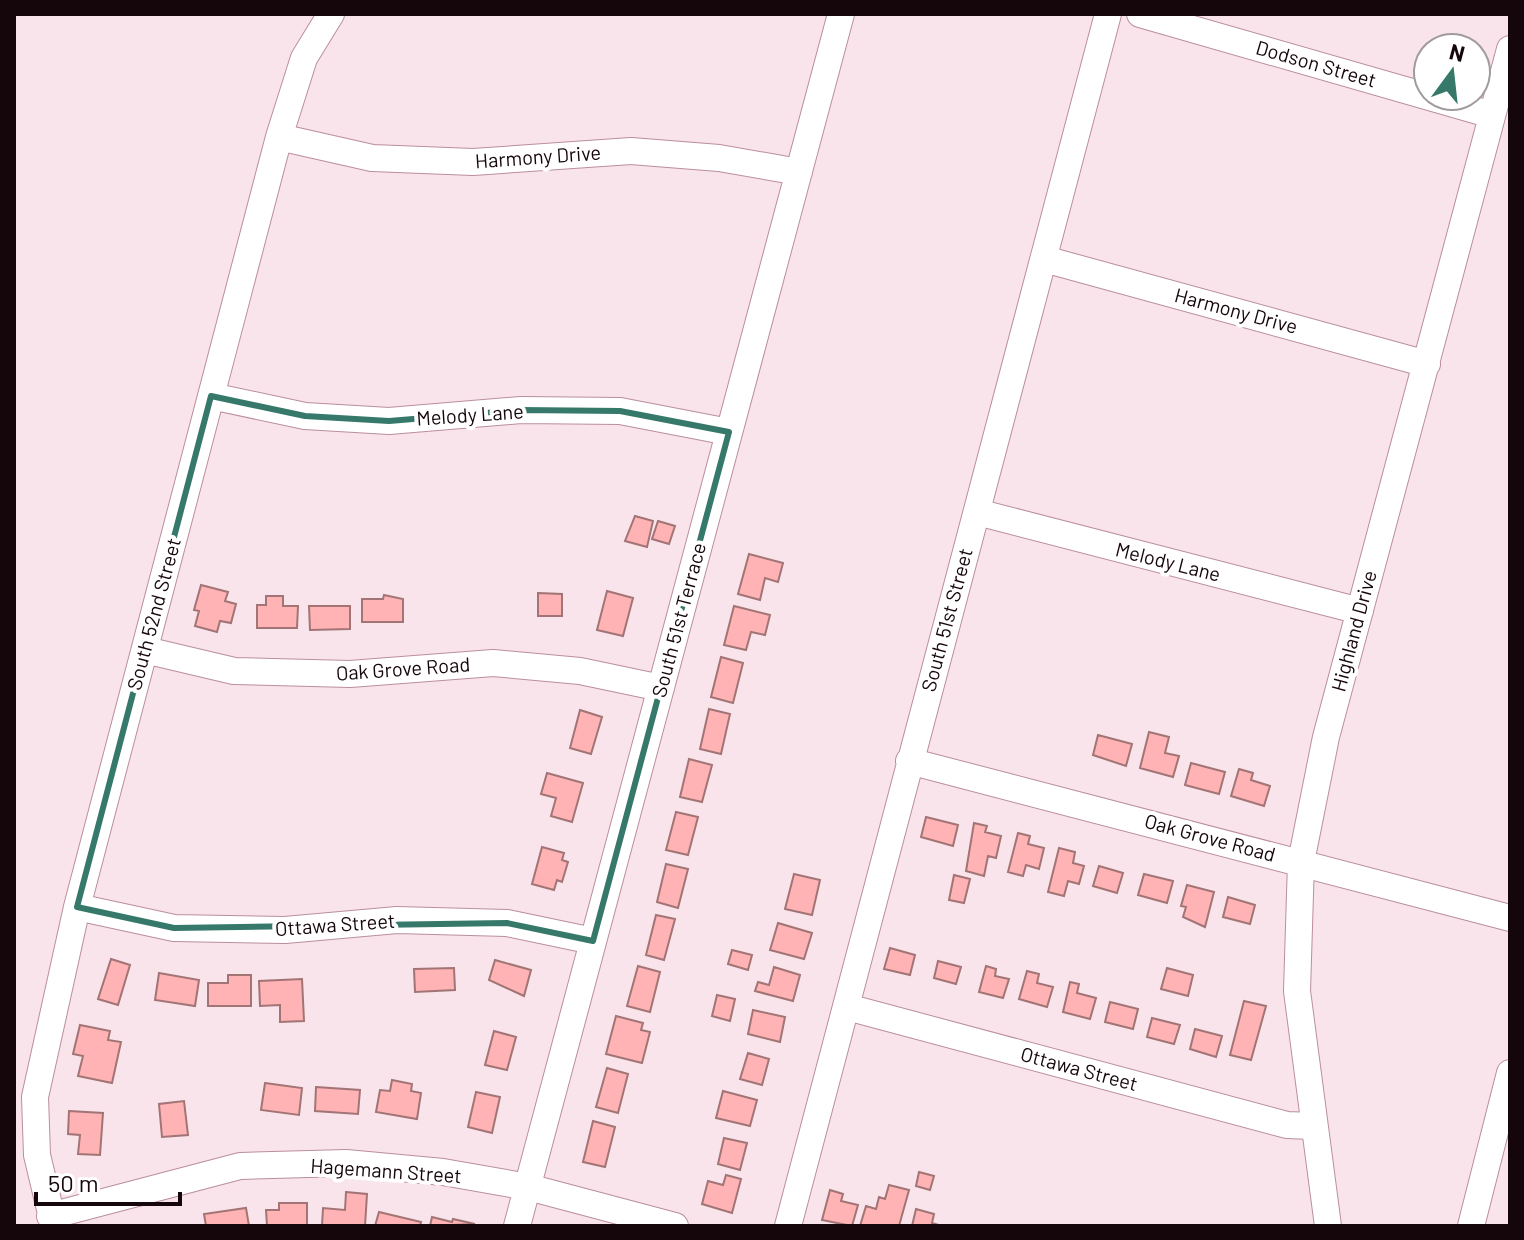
<svg xmlns="http://www.w3.org/2000/svg" width="1524" height="1240" viewBox="0 0 1524 1240" font-family="Barlow,sans-serif">
<style>
.building{fill:#ffb3b5;stroke:#a27475;stroke-width:2}
.lines{fill:none;stroke-linecap:round;stroke-linejoin:round}
.minor-casing{stroke:#bb8e9d;stroke-width:28}
.minor{stroke:#fff;stroke-width:26}
.marked{fill:none;stroke:#36796b;stroke-width:6;stroke-linejoin:round}
.labels{text-anchor:middle;stroke-width:8;stroke-linejoin:round;paint-order:stroke}
.street-label{font-size:20px;fill:#15060c;stroke:#fff}
</style>
<rect width="100%" height="100%" fill="#f8e4ea"/>
<path class="building" d="M635,516L653,521L647,547L625,541Z
M658,521L675,526L669,544L652,539Z
M749,554L783,563L778,582L765,578L760,600L738,594Z
M201,585L228,592L225,601L236,604L231,623L220,621L217,632L195,626L199,611L194,610Z
M607,591L633,598L623,636L597,630Z
M538,593L562,594V616H538Z
M384,595L403,599V622H362V599H383Z
M266,596H283V606H298L297,628H257V605H266Z
M309,606H350V629L310,630Z
M734,606L770,615L765,635L751,632L746,650L724,645Z
M721,657L743,663L733,703L711,697Z
M709,709L730,714L721,754L700,749Z
M580,710L602,717L591,754L570,748Z
M1149,732L1169,737L1165,753L1179,756L1173,777L1140,768Z
M1098,735L1132,744L1126,766L1093,755Z
M689,759L712,765L702,802L680,797Z
M1191,763L1225,772L1219,794L1185,785Z
M1239,769L1253,773L1251,780L1270,786L1264,806L1231,796Z
M547,773L583,783L572,822L551,816L556,798L541,794Z
M676,812L698,817L688,855L666,850Z
M926,817L958,825L953,846L921,837Z
M974,823L987,826L985,832L1001,836L996,858L988,856L984,876L966,871Z
M1018,833L1030,836L1028,844L1044,848L1039,869L1026,865L1023,876L1008,872Z
M542,847L564,853L562,860L568,862L562,882L557,880L554,890L532,884Z
M1059,848L1075,852L1073,863L1084,866L1079,884L1068,881L1064,896L1048,892Z
M666,864L688,869L678,908L657,902Z
M1099,866L1123,873L1117,893L1093,886Z
M794,874L820,880L812,915L785,909Z
M1144,874L1173,881L1167,903L1138,895Z
M954,875L970,879L964,903L949,900Z
M1187,885L1214,892L1205,927L1183,917L1186,907L1181,906Z
M1228,897L1255,905L1250,924L1223,917Z
M656,915L675,919L664,960L646,955Z
M778,923L812,933L804,959L770,950Z
M890,948L915,955L910,975L884,969Z
M732,950L752,955L748,970L728,964Z
M111,959L130,965L118,1005L98,999Z
M495,960L531,970L524,996L489,980Z
M938,961L961,967L956,984L934,978Z
M638,966L660,972L650,1012L627,1006Z
M986,966L996,969L995,976L1009,979L1003,998L979,992Z
M774,967L800,975L793,1001L755,991L758,982L769,985Z
M454,968L455,990L415,992L414,969Z
M1167,968L1193,975L1188,996L1161,989Z
M1027,971L1039,974L1037,983L1053,987L1047,1007L1019,999Z
M159,973L199,980L195,1006L155,1000Z
M228,975H251V1006H208V983H228Z
M302,979L304,1021L280,1022V1005L260,1006L259,981Z
M1070,982L1079,984L1077,993L1096,998L1090,1019L1063,1012Z
M717,995L735,999L730,1021L712,1016Z
M1244,1001L1266,1006L1251,1060L1230,1055Z
M1110,1002L1138,1009L1133,1029L1105,1022Z
M753,1010L785,1017L780,1042L748,1034Z
M616,1016L643,1023L641,1030L650,1032L642,1063L606,1054Z
M1152,1018L1180,1025L1174,1044L1147,1037Z
M80,1025L110,1031L108,1040L121,1042L112,1083L78,1076L83,1056L73,1054Z
M1195,1029L1222,1036L1216,1057L1190,1049Z
M494,1031L516,1037L507,1070L485,1065Z
M748,1053L769,1059L762,1085L740,1079Z
M607,1068L628,1074L618,1113L596,1107Z
M392,1080L412,1084L411,1091L421,1093L417,1119L376,1112L380,1090L390,1091Z
M265,1083L302,1088L299,1115L261,1110Z
M316,1087L360,1090L358,1114L315,1111Z
M723,1091L757,1100L750,1126L716,1118Z
M476,1092L500,1097L492,1133L468,1127Z
M184,1101L188,1135L162,1137L159,1104Z
M69,1111L103,1113L100,1155L78,1154L80,1135L68,1134Z
M593,1121L615,1127L605,1167L583,1162Z
M724,1138L747,1143L740,1170L718,1164Z
M919,1172L934,1176L930,1190L916,1186Z
M726,1175L741,1179L732,1213L702,1204L708,1181L723,1185Z
M889,1185L909,1190L899,1226H860L866,1206L876,1209L879,1197L885,1199Z
M830,1190L843,1194L841,1201L858,1205L852,1226L822,1220Z
M346,1192L367,1194L365,1226H322L323,1208L345,1210Z
M279,1203H307V1226H267L266,1210H279Z
M246,1208L249,1226H206L204,1214Z
M916,1209L934,1214L932,1223L942,1226H912Z
M379,1212L421,1222L420,1226H375Z
M432,1217L452,1222L453,1219L475,1224L430,1226Z"/>
<g class="lines">
<g class="minor-casing">
<path id="minor" d="M1140,14L1492,115
M279,137L372,158L473,162L631,151L719,158L799,172
M1044,259L1427,364
M211,396L305,416L389,421L521,410L620,411L729,432
M977,512L1360,611
M145,650L234,671L350,674L493,663L580,671L661,688
M909,761L1510,918
M77,907L174,928L285,930L397,920L507,923L593,941
M847,1007L1287,1125L1312,1126
M50,1216L240,1166L346,1163L443,1172L528,1187L675,1226
M54,1226L37,1155L35,1097L77,907L279,137L304,58L331,14
M517,1226L841,14
M788,1226L1108,14
M1328,1226L1297,991L1301,862L1326,737L1510,49
M1471,1226L1510,1073"/>
</g>
<use href="#minor" class="minor"/>
</g>
<path class="marked" d="M211,396L305,416L389,421L521,410L620,411L729,432L593,941L507,923L174,928L77,907Z"/>
<g class="labels">
<g class="street-label">
<text transform="translate(1316 64) rotate(16)" y="7">Dodson Street</text>
<text transform="translate(538 157) rotate(-4)" y="7">Harmony Drive</text>
<text transform="translate(1236 311) rotate(15)" y="7">Harmony Drive</text>
<text transform="translate(470 415) rotate(-4)" y="7">Melody Lane</text>
<text transform="translate(1168 562) rotate(14)" y="7">Melody Lane</text>
<text transform="translate(154 614) rotate(-75)" y="7">South 52nd Street</text>
<text transform="translate(679 620) rotate(-75)" y="7">South 51st Terrace</text>
<text transform="translate(947 620) rotate(-75)" y="7">South 51st Street</text>
<text transform="translate(1354 631) rotate(-75)" y="7">Highland Drive</text>
<text transform="translate(403 669) rotate(-4)" y="7">Oak Grove Road</text>
<text transform="translate(1210 838) rotate(15)" y="7">Oak Grove Road</text>
<text transform="translate(335 925) rotate(-4)" y="7">Ottawa Street</text>
<text transform="translate(1079 1069) rotate(15)" y="7">Ottawa Street</text>
<text transform="translate(386 1171) rotate(4)" y="7">Hagemann Street</text>
</g>
</g>
<rect width="1524" height="1240" fill="none" stroke="#15060c" stroke-width="32"/>
<g transform="translate(1452 72) rotate(15)"><circle r="38" fill="#ffffff" stroke="#a19b9e" stroke-width="2"/>
<path d="M0-6L14 30L0 20L-14 30Z" fill="#36796b"/>
<text y="-12" font-size="22" font-weight="bold" text-anchor="middle" fill="#15060c">N</text>
</g>
<path d="M36 1192v12h144v-12" fill="none" stroke="#15060c" stroke-width="4"/>
<text x="48" y="1192" font-size="24" fill="#15060c" stroke="#ffffff" stroke-width="6" paint-order="stroke">50 m</text>
</svg>
